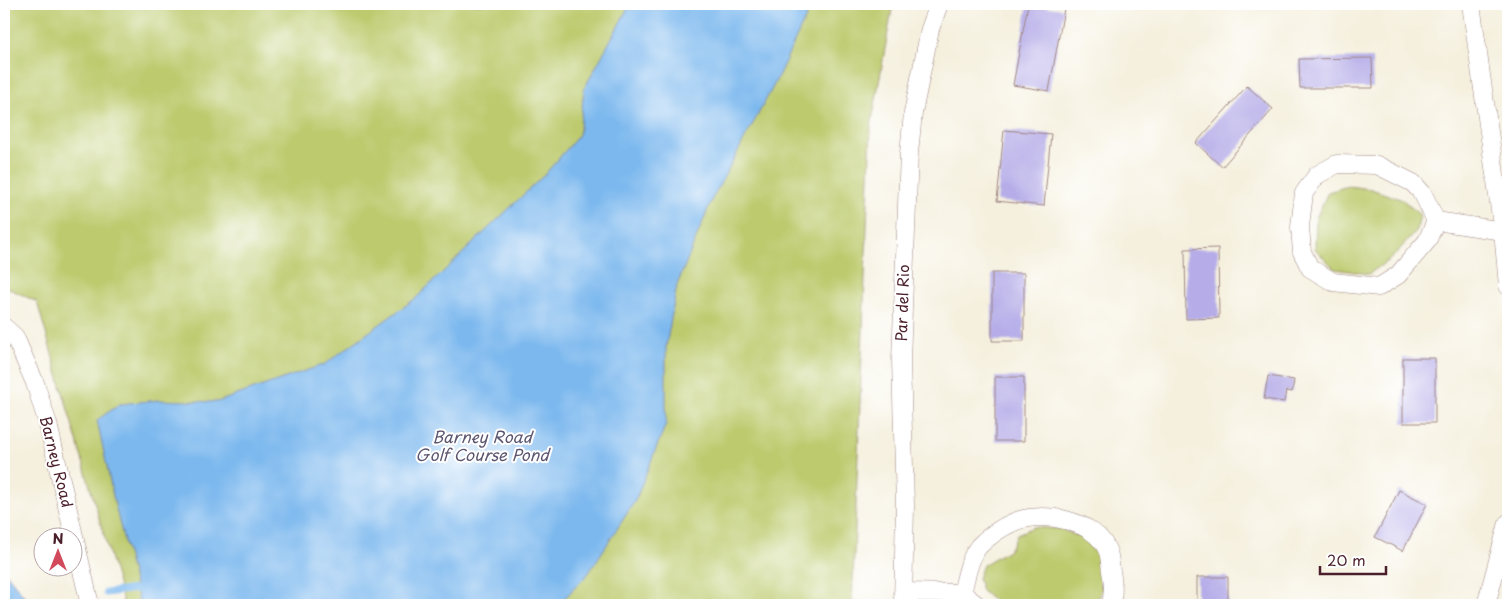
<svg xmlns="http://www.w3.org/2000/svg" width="1512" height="609" viewBox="0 0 1512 609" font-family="'Playpen Sans',sans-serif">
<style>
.green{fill:#bdcb6e;stroke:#84754c}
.water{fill:#7bb8ee;stroke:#626c8c}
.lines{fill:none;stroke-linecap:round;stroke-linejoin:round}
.stream{stroke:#7bb8ee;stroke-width:7}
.building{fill:#b6ade8}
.street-casing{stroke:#a08884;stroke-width:19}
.street{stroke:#fff;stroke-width:18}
.labels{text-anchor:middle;stroke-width:4;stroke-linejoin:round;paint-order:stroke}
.street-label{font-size:15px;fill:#4a1f2b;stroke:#fff}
.water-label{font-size:16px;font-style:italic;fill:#5b556f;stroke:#fff}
</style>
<rect width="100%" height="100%" fill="#fff"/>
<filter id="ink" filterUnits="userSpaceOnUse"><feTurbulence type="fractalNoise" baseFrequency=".02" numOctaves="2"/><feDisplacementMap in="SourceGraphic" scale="10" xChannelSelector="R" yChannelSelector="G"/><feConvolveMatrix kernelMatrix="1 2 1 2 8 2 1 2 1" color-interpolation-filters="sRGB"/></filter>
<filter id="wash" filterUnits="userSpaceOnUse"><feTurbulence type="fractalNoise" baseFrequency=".0096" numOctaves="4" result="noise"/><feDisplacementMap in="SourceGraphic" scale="20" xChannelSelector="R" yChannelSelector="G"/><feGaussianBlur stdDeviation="1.12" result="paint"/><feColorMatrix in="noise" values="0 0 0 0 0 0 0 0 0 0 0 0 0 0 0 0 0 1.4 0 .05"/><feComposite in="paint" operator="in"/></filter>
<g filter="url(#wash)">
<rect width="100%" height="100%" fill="#f5f0de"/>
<path class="green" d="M4,4H893L871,127L852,605H124L37,302L4,286Z
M1348,186L1371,189L1403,200L1420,215L1417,230L1393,257L1369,274L1335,269L1315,249L1316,218L1328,192Z
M1034,527L1061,529L1085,539L1101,554L1105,581L1096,605H999L982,591L978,578L983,565L1010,549L1017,534Z"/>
<path class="water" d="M630,4H812L774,85L712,199L677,285L666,347V424L635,501L588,574L558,605H140L115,505L97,420L120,404L159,400L217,402L325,364L416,298L546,173L579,135L584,89Z
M4,570L24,596L27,605H4Z"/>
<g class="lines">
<path class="stream" d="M106,593L136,589"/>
</g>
<g id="blocks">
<path class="building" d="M1028,4L1064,9L1049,91L1013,85Z
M1372,58L1373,88H1300L1299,59Z
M1247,86L1273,109L1222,167L1196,143Z
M1004,130L1051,134L1044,206L997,201Z
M1218,248L1219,318L1186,319L1185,249Z
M992,273H1024V341H992Z
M1403,358H1435V423H1403Z
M1268,376L1294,380L1292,392L1286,391L1284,402L1264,399Z
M995,377H1024V441H995Z
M1399,490L1427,504L1403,551L1375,537Z
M1197,577H1228V605H1197Z"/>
</g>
</g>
<g filter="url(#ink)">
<use href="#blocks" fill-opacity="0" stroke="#a08884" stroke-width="1"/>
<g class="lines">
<g class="street-casing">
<path id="street" d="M1471,4L1503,231L1508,286
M1337,164L1377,165L1413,183L1423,194L1436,221L1427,241L1398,275L1379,287L1333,282L1310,268L1302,252L1300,227L1304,193L1317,175Z
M1436,221L1503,231
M4,327L15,337L35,383L48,424L90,605
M903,592L962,593
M903,605L905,505L901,360L909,153L913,113L930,29L939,4
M977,605L962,593C966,578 969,558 979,546C988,537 1002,527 1014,522C1042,510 1097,520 1108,552C1110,558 1110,565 1111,571C1113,581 1114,595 1110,605
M1486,605L1508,523"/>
</g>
<use href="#street" class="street"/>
</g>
</g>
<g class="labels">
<g class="street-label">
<text transform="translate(903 303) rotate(-88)" y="5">Par del Rio</text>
<text transform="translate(56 462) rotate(76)" y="5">Barney Road</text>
</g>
<g class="water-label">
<text x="482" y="443">Barney Road<tspan x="482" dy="18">Golf Course Pond</tspan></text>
</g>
</g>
<rect width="1512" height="609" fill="none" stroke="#fff" stroke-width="20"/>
<g transform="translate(58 552)"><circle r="24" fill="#ffffff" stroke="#b7a5aa"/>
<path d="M0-4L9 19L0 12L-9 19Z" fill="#d1495b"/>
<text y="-8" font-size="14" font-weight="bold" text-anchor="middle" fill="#4a1f2b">N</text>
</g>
<path d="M1320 566v8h66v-8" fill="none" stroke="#4a1f2b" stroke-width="2.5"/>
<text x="1327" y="566" font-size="15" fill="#4a1f2b" stroke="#ffffff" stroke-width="4" paint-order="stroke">20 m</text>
</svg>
